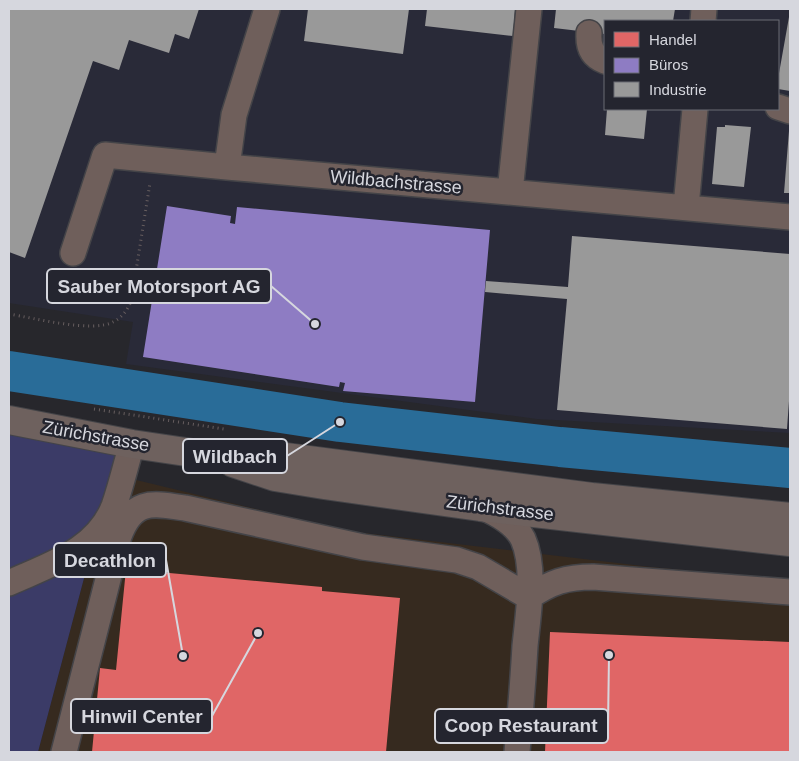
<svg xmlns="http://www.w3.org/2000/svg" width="799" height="761" viewBox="0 0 799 761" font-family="Helvetica,sans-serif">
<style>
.commercial{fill:#362a1f}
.built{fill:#292a38;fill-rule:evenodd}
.green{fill:#3b3b67}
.shops{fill:#e06666}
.offices{fill:#8e7cc3}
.industry{fill:#999}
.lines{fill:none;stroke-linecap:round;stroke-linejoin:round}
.river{stroke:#296c98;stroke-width:40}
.minor-casing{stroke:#444448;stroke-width:28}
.major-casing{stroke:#444448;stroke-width:30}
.path{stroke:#675e5f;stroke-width:3;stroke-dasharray:1 4;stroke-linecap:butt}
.minor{stroke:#6f5f5b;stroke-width:25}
.major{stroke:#6e615e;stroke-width:28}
.labels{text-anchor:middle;stroke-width:5;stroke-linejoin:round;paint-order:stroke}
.street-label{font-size:18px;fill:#d6d7de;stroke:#24252f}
.leader{fill:none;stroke:#d6d7de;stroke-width:2}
.callout-dot{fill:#d6d7de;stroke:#24252f;stroke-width:2}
.callout{fill:#24252f;stroke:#d6d7de;stroke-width:2}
.callout-label{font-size:19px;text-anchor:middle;font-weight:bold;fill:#d6d7de}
</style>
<rect width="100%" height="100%" fill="#27272c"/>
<path class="commercial" d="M128,478L347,531L651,567L790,580V752H38L92,548Z"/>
<path class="built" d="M9,9H790V433L537,419L126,364L133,322L9,303ZM605,21H778V109H605Z"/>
<path class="green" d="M9,422L132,444L92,548L38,752H9Z"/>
<path class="shops" d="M126,569L322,587V591L400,598L386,752H92L100,668L116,670Z
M550,632L790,642V752H545Z"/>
<path class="offices" d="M167,206L231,216L230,223L235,224L237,207L490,230L475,402L343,391L345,383L340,382L339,387L143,357Z"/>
<path class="industry" d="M9,9H199L189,39L175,34L169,53L129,40L119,70L93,61L25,258L9,252Z
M308,9H409L403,54L304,41Z
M427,9H515L513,36L425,26Z
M556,9H675L673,21H605V34L554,28Z
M789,17L790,18V91L778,89V79Z
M607,109H647L644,139L605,135Z
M725,125L751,127L744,187L712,184L717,127H725Z
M789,131H790V193H784Z
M572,236L790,254V387L787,429L557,410L567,299L485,292L486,281L568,287Z"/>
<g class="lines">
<path class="river" d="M9,371L340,422L560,447L790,468"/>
<g class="minor-casing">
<path id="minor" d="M703,21L704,9
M589,33C588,47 592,56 605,61
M778,107L790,111
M227,167L234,115L267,9
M510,192L529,9
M686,207L695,109
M73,253L105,155L227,167L790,217
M482,507C498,514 515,523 523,539C536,568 528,615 525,646C523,681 520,717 517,752
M9,583C48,565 97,551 114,506C121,486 126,464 132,444
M529,597C551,582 566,577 593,577L790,592
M64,752L119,536C133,499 151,503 185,508L363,547L457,560L478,567L529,597"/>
</g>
<g class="major-casing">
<path id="major" d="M9,420L132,444L213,456H278L592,497L790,517
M233,463L275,477L324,485L480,507L790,542"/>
</g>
<path class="path" d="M9,314C34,318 92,333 113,322C122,318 127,310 131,302L150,183
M94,409L224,429"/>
<use href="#minor" class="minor"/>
<use href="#major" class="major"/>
</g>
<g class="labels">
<g class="street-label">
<text transform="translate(396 182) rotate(5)" y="6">Wildbachstrasse</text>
<text transform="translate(96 436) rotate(10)" y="6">Zürichstrasse</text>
<text transform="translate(500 508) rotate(7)" y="6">Zürichstrasse</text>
</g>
</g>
<path class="leader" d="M315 324L271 286M340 422L287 456M183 656L166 560M258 633L212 716M609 655L608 726"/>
<g class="callout-dot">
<circle cx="315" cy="324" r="5"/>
<circle cx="340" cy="422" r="5"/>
<circle cx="183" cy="656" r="5"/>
<circle cx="258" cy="633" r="5"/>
<circle cx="609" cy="655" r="5"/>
</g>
<g class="callout">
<rect x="47" y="269" width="224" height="34" rx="5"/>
<rect x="183" y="439" width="104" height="34" rx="5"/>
<rect x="54" y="543" width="112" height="34" rx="5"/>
<rect x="71" y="699" width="141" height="34" rx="5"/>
<rect x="435" y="709" width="173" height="34" rx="5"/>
</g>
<g class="callout-label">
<text x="159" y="293">Sauber Motorsport AG</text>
<text x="235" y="463">Wildbach</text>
<text x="110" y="567">Decathlon</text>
<text x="142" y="723">Hinwil Center</text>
<text x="521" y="732">Coop Restaurant</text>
</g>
<rect width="799" height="761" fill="none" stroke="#d6d7de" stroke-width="20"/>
<rect x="604" y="20" width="175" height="90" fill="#24252f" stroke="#6b6c75"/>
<rect x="614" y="32" width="25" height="15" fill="#e06666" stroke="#6b6c75"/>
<text x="649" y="45" font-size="15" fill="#d6d7de">Handel</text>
<rect x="614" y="58" width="25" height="15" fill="#8e7cc3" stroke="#6b6c75"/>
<text x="649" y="70" font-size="15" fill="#d6d7de">Büros</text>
<rect x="614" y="82" width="25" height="15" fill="#999999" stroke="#6b6c75"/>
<text x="649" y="95" font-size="15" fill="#d6d7de">Industrie</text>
</svg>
